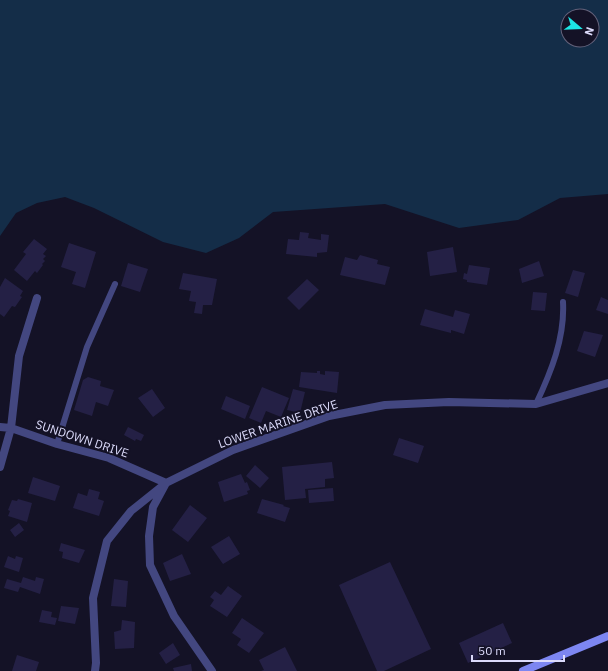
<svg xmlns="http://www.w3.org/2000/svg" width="608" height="671" viewBox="0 0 608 671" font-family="'IBM Plex Sans',sans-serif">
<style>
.water{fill:#142d48;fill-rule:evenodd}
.building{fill:#242045}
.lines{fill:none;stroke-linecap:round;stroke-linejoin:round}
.lane{stroke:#434780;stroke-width:6}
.street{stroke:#434780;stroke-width:8}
.secondary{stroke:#7d86f1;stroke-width:8}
.labels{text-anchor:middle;stroke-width:4;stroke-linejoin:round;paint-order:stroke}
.street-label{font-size:12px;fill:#dcdbfb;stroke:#141226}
</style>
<rect width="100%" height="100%" fill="#141226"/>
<path class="water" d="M0,0H608V194L560,198L518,220L459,228L385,204L273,212L239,238L206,253L163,242L94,208L65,197L37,203L16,213L0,236ZM568,16H592V40H568Z"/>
<path class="building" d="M300,232L309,233L308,238L321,240V234L329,235L327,252L317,253V257L286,254L288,239L299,240Z
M34,239L47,249L43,254L46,256L43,259L45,261L42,264L43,265L37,273L35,271L27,281L14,270L26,254L23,252Z
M69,243L96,252L85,288L72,284L76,272L61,267Z
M453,247L457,272L430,276L427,252Z
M360,255L378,260L377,264L390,267L385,285L340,275L345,257L357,260Z
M539,261L544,276L522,283L519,269Z
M128,263L148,269L140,292L121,286Z
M469,265L490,268L487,285L467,282V280L463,279L464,273L467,274Z
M573,270L585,273L578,297L565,293Z
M183,273L217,279L212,305H203L202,314L194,313L196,302L189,301L191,291L179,289Z
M5,278L23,291L20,296L22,297L15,307L12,306L4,317L0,314V287Z
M307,279L319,290L299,310L287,298Z
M533,292L547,293L545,311L531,310Z
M601,297L608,300V314L596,310Z
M425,309L453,317L455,310L470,314L464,334L451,330V333L420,325Z
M584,331L603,335L595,357L577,351Z
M317,371H320V374L325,375V371L339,372L337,393L299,387L301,372L317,373Z
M88,377L101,381L100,386L114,390L108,406L96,402L92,416L74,410L83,380Z
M262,387L289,398L281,417L266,411L261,423L249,418Z
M152,389L165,408L153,417L138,398Z
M293,389L305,392L300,413L287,410Z
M226,396L250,406L245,419L221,409Z
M128,427L144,435L141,441L136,439L135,441L124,435Z
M399,438L424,446L418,463L393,455Z
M332,462L334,478L325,479V487L305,489L306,498L285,500L282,467Z
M255,465L269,478L260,488L246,476Z
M241,474L245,483L247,482L250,490L247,491L248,494L224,502L218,482Z
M33,477L60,486L55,501L28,493Z
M333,488L334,501L309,503L308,490Z
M89,489L100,492L98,499L104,501L99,516L73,508L78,493L87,496Z
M18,499L32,503L27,522L8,516L10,511L8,510L12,500L17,501Z
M262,499L284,505L283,506L290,508L285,522L257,513Z
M190,505L207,518L188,542L172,530Z
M19,523L24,530L15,537L10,530Z
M229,536L240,554L223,564L211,547Z
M61,543L85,550L79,563L62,558L63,552L59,551Z
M182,554L191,574L170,581L163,563Z
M8,556L15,559L16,556L23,558L19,572L4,567Z
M390,562L431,649L384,671H377L339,585Z
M23,577L35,581L36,577L44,579L40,594L20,587L18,592L4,588L7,579L21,583Z
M114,579L128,581L126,607L111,606Z
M228,586L242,596L227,617L210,606L214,600L210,597L215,591L221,595Z
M61,606L79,608L75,624L58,621Z
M42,610L52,612L51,617L57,618L55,625L39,622Z
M242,618L264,633L249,653L237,645L241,639L232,633Z
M122,620L135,622L134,648L115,649L114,632L121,630Z
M503,623L512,643L468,663L459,643Z
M173,643L180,655L166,664L159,653Z
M285,647L297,671H261L264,670L259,660Z
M17,655L39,662L36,671H12Z
M191,664L192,671H174L173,668Z"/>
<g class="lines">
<path class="lane" d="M536,404C551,372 565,338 563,302
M57,444L87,347L115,284"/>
<path class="street" d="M0,427L11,428L57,444L109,458L166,483L131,511L107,541L93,598L96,663L95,671
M0,467L11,428L19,356L37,298
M212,671L174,616L150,565L149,536L153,507L166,483L233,450L329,416L385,405L449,402L536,404L608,383"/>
<path class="secondary" d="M523,671L608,636"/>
</g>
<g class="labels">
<g class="street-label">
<text transform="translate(278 424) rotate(-19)" y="4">LOWER MARINE DRIVE</text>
<text transform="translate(82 439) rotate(18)" y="4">SUNDOWN DRIVE</text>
</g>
</g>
<g transform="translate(580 28) rotate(109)"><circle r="19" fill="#141226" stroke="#64627b"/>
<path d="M0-3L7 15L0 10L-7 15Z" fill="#1ce6e5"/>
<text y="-6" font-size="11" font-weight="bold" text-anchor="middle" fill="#dcdbfb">N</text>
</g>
<path d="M472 655v6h92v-6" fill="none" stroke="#dcdbfb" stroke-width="2"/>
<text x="478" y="655" font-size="12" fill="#dcdbfb" stroke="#141226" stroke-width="3" paint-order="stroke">50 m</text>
</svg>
